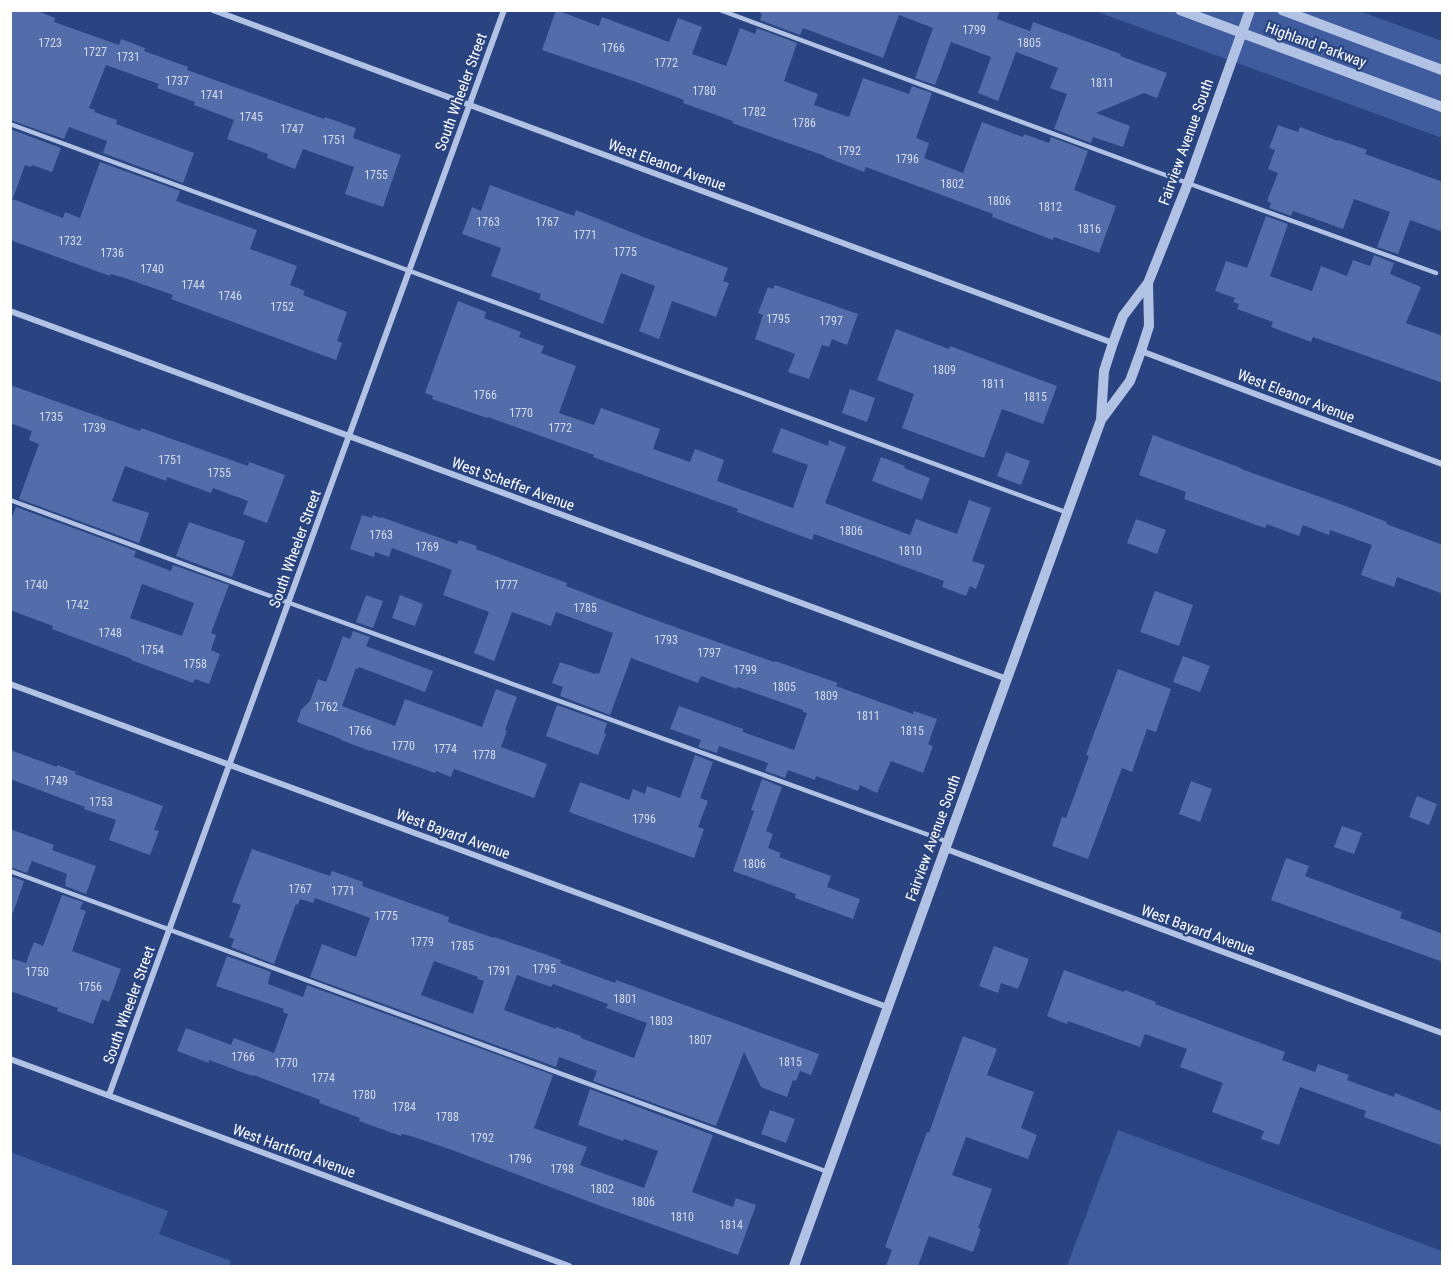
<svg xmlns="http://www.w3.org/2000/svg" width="1453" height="1277" viewBox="0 0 1453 1277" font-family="'Roboto Condensed',sans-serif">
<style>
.green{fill:#3e5c9e}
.building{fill:#526da9;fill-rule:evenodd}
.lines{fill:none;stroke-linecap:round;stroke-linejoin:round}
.service{stroke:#b2c2e5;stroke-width:4.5}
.minor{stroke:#b2c2e5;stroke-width:6}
.tertiary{stroke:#b2c2e5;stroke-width:10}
.labels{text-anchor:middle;stroke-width:4.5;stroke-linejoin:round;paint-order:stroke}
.number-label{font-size:12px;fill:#d4daea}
.street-label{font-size:15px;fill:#fff;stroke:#294481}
</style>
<rect width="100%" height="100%" fill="#294481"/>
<path class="green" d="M1095,11H1359L1442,41V138Z
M1118,1130L1442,1251V1266H1067Z
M10,1152L168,1211L159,1234L231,1261L229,1266H11Z"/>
<path class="building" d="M10,10H35L55,18L54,22L119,45L121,39L145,48L144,51L188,67L187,70L324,119L325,117L356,128L353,138L401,155L383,207L345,194L354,167L303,149L295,169L267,158L268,154L227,139L234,120L194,105L195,102L157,88L159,84L106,65L89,108L95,110L94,112L117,120L116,124L194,153L183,183L103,153L107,141L69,127L64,139L10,120Z
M556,10L599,26L602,17L669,42L678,18L702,27L692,54L726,66L740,28L755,34L757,28L797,43L784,81L818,94L814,105L849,117L863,78L909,94L912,86L932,93L916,138L929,143L924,158L963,173L982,122L1023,137L1024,134L1049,143L1051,137L1088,151L1074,190L1116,206L1099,253L1054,237L1053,240L992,217L993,214L866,167L864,172L825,157V156L732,123L733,121L683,103L684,100L636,82L542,50Z
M760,10H1000L997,19L1030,31L1033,22L1121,54L1120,56L1167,73L1157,98L1144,93L1096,113L1130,126L1123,147L1093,137L1091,143L1054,129L1067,94L1050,88L1058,68L1016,52L998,101L978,93L991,57L951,42L935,85L915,78L933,28L899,15L883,58L803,28L800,35L760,20L762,14L760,13Z
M1278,125L1298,132L1300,127L1338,141L1339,140L1367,150L1365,154L1443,182V232L1410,220L1398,254L1377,247L1390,212L1354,199L1343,229L1293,211L1291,216L1269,208L1271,203L1267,201L1278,173L1268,169L1275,150L1269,148Z
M10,129L61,148L52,172L32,165L31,167L25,165L13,198H10Z
M100,162L180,191L176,201L257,230L250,249L297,266L290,285L305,291L303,295L347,312L337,341L342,343L336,360L171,299L173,295L122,277L111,274L110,276L10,240V198L63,218L65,212L80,218Z
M490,185L574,216L576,210L646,238L728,268L723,281L729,283L716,317L672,301L659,339L639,331L655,286L621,273L603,324L539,299L541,294L491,276L501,248L462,234L472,207L481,211Z
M1266,216L1288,224L1270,276L1312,291L1321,266L1347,276L1353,260L1370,266L1374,255L1394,263L1390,274L1421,287L1406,323L1443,336V383L1313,337L1311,342L1271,327L1273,322L1237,309L1239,304L1233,302L1235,298L1215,291L1226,261L1247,268Z
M775,285L858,314L847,345L832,339L829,347L822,345L809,379L788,372L795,354L755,339L763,315L758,313L768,287L773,289Z
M458,301L486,312L484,318L521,332L519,337L544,346L541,353L576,366L559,413L594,425L601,408L660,429L653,449L690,462L695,449L724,460L717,481L793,508L808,465L772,452L781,428L828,446L829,440L846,447L825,503L910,535L916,519L957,534L969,500L991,508L972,561L985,565L976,589L970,586L966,596L942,587L944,581L814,534L812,540L737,512L738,509L593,457L594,455L488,417L487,418L432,399L433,396L425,393Z
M896,329L949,349L950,346L1057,386L1043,424L1002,409L984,458L902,428L914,394L877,380Z
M10,385L140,431L141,428L248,466L249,462L285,475L267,523L243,514L248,501L213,488L211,493L167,477L166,481L125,466L112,501L149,513L139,543L19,499L39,444L29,440L32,431L10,423Z
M850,389L875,398L867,422L842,413Z
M1153,435L1241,468V469L1340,504L1387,522L1386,524L1443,545V594L1397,577L1394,587L1361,575L1372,545L1330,530L1329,535L1303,525L1299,536L1267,524L1265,528L1184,499L1186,492L1139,475Z
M1006,452L1030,461L1021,485L997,476Z
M881,457L905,466L904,468L930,478L922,500L872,481Z
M16,507L136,551L134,557L171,571L173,565L229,585L211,633L216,635L211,650L220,654L209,684L195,679L193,683L131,660L132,659L52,629L53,626L10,610V522ZM142,584L194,603L182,636L130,618Z
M362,515L372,518L373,515L380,518L381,517L457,544L459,540L477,546L476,549L567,583L566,586L647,617L774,662L775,661L838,683L836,686L913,714L914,711L937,719L928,744L933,746L923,773L891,761L877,793L860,785L858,791L816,776L815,780L788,770L785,778L765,771L768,763L719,746L717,753L698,747L701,740L670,729L679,706L743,729V732L794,750L807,713L803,712V710L738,687L737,689L701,676L698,683L631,658L610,715L560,696L563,687L552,683L560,662L595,674L596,673L599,674L613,633L556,612L551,626L512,612L494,661L474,653L489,612L443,595L452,570L392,548L389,557L375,552L374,557L350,549Z
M1136,519L1166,530L1157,554L1127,543Z
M189,522L245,541L232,577L176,556Z
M1155,591L1193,605L1179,646L1140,632Z
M366,595L383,601L373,628L356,622Z
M400,595L423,604L415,626L392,618Z
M353,631L370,637L366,646L433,671L425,692L359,667L358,669L356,668L342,706L395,726L405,699L482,727L496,689L517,697L505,730L507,731L501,747L547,764L534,798L454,769L451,777L436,771L435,773L370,750V751L341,740V739L297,722L301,710L310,701L318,679L326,682L343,636L350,639Z
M1183,656L1210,666L1200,692L1173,682Z
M1118,669L1171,689L1156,732L1147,729L1132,772L1122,768L1088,859L1052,846L1062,817L1066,818L1089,756L1086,755Z
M557,705L607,723L604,733L606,734L598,755L546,736Z
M10,750L57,767V765L76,772L75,774L163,806L154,830L159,831L150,855L109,840L116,820L84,809L85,807L10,779Z
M695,755L713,762L700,798L708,801L698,827L704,829L694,858L569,812L580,782L629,800L633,789L645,794L647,786L680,798Z
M762,779L782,787L766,831L773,834L768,848L781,853L779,857L831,876L827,887L860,899L853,919L795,898L796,894L733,871L754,811L751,810Z
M1191,781L1212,789L1200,822L1179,814Z
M1417,796L1437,804L1429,825L1409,817Z
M1342,826L1362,833L1354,854L1334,847Z
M10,829L54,845L52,850L96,866L86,894L65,886L66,882H65L67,874L32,861L27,873L10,867Z
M252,849L330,876L332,871L363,882L362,886L449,917L448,922L494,938V937L536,951L561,960L560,963L615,983L616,980L819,1054L811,1075L800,1071L796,1081L793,1080L787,1097L761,1087L744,1052L716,1126L593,1081L597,1071L559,1057L556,1067L310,977L322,944L356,957L370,918L315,898L313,903L300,899L298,905L296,904L274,964L231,947L234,939L229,937L241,905L232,902ZM434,961L478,977L477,979L484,981L473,1014L421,995ZM517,975L551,987L553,984L608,1004L606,1008L647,1023L634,1058L581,1038V1036L556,1027V1029L504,1010Z
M1286,858L1309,866L1305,876L1402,912L1400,918L1443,934V962L1271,900Z
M10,876L24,881L13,913H10Z
M62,895L83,902L80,909L86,911L72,951L121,969L109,1002L102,999L93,1024L57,1011L58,1008L10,991V958L26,963L34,942L43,946Z
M994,946L1029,959L1018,989L1001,983L998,993L979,986Z
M227,956L271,972L268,982H269L268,984L303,997L307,985L553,1075L534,1128L587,1147L580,1165L644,1188L658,1151L624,1139L623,1141L578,1125L590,1089L713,1135L692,1192L733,1207L736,1198L756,1205L738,1255L598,1205L452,1150L411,1136L402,1134L401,1136L359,1121L360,1118L319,1103L320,1100L253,1075L252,1076L209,1060V1063L177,1051L186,1028L231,1045L234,1038L274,1053L288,1014L283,1012L284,1009L216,986Z
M1064,970L1124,992L1125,990L1156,1002L1155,1004L1285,1052L1282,1060L1315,1072L1318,1064L1349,1075L1347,1080L1394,1097L1395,1093L1443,1112V1146L1364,1117L1366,1111L1300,1087L1279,1145L1261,1139L1264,1131L1212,1112L1223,1083L1180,1067L1187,1049L1145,1034L1140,1047L1068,1021L1067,1024L1047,1016Z
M963,1036L997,1049L987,1075L1034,1092L1021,1128L1037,1135L1028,1159L966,1137L952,1175L992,1189L978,1228L981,1229L973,1252L929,1236L918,1266H886L892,1250L885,1247L927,1132L929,1133Z
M770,1110L795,1119L786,1143L761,1134Z"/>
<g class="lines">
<path class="service" d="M720,10L1146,168L1436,273
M10,124L1068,513
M10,500L262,593L948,842
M10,871L828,1172"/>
<path class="minor" d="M213,10L1113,343
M10,311L1007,679
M1141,351L1442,464
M10,684L887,1007
M946,849L1442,1033
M10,1059L569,1266
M109,1095L504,10"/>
<path class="tertiary" d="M1180,10L1442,107
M1282,10L1442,70
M1101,420L1104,371L1113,343L1123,316L1148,283L1188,183L1250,10
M794,1266C895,984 999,702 1101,420L1130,381L1141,351L1149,326L1148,283"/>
</g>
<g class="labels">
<g class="number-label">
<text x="974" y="34">1799</text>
<text x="50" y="47">1723</text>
<text x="1029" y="47">1805</text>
<text x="613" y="52">1766</text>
<text x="95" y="56">1727</text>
<text x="128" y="61">1731</text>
<text x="666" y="67">1772</text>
<text x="177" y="85">1737</text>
<text x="1102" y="87">1811</text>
<text x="704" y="95">1780</text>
<text x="212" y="99">1741</text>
<text x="754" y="116">1782</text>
<text x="251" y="121">1745</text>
<text x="804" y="127">1786</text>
<text x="292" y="133">1747</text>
<text x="334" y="144">1751</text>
<text x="849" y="155">1792</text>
<text x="907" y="163">1796</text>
<text x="376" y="179">1755</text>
<text x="952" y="188">1802</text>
<text x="999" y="205">1806</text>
<text x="1050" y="211">1812</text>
<text x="488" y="226">1763</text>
<text x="547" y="226">1767</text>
<text x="1089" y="233">1816</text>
<text x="585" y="239">1771</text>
<text x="70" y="245">1732</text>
<text x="625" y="256">1775</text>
<text x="112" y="257">1736</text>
<text x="152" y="273">1740</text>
<text x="193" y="289">1744</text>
<text x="230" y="300">1746</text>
<text x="282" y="311">1752</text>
<text x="778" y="323">1795</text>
<text x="831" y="325">1797</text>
<text x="944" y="374">1809</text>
<text x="993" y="388">1811</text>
<text x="485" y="399">1766</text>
<text x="1035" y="401">1815</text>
<text x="521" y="417">1770</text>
<text x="51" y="421">1735</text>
<text x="94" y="432">1739</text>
<text x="560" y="432">1772</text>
<text x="170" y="464">1751</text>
<text x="219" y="477">1755</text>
<text x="851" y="535">1806</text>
<text x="381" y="539">1763</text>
<text x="427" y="551">1769</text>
<text x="910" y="555">1810</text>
<text x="36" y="589">1740</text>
<text x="506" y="589">1777</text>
<text x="77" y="609">1742</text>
<text x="585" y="612">1785</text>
<text x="110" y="637">1748</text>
<text x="666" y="644">1793</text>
<text x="152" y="654">1754</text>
<text x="709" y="657">1797</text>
<text x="195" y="668">1758</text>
<text x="745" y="674">1799</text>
<text x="784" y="691">1805</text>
<text x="826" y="700">1809</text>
<text x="326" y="711">1762</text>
<text x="868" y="720">1811</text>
<text x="360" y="735">1766</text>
<text x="912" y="735">1815</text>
<text x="403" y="750">1770</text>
<text x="445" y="753">1774</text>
<text x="484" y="759">1778</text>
<text x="56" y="785">1749</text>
<text x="101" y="806">1753</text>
<text x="644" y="823">1796</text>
<text x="754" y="868">1806</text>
<text x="300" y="893">1767</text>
<text x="343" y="895">1771</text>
<text x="386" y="920">1775</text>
<text x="422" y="946">1779</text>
<text x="462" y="950">1785</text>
<text x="544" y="973">1795</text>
<text x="499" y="975">1791</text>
<text x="37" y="976">1750</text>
<text x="90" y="991">1756</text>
<text x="625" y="1003">1801</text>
<text x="661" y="1025">1803</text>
<text x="700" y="1044">1807</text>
<text x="243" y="1061">1766</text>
<text x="790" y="1066">1815</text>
<text x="286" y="1067">1770</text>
<text x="323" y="1082">1774</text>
<text x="364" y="1099">1780</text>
<text x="404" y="1111">1784</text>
<text x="447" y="1121">1788</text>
<text x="482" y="1142">1792</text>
<text x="520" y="1163">1796</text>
<text x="562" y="1173">1798</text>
<text x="602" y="1193">1802</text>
<text x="643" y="1206">1806</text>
<text x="682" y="1221">1810</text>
<text x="731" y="1229">1814</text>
</g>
<g class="street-label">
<text transform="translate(1316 45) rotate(20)" y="5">Highland Parkway</text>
<text transform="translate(461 92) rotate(-70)" y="5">South Wheeler Street</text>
<text transform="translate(1186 142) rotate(-70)" y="5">Fairview Avenue South</text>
<text transform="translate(667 165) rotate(20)" y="5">West Eleanor Avenue</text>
<text transform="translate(1296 396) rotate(21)" y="5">West Eleanor Avenue</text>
<text transform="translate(513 484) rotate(20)" y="5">West Scheffer Avenue</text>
<text transform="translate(295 549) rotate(-70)" y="5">South Wheeler Street</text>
<text transform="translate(453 834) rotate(20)" y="5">West Bayard Avenue</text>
<text transform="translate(933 838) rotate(-70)" y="5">Fairview Avenue South</text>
<text transform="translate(1198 930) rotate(20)" y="5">West Bayard Avenue</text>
<text transform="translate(129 1005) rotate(-70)" y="5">South Wheeler Street</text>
<text transform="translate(294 1151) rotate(20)" y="5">West Hartford Avenue</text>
</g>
</g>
<rect width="1453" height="1277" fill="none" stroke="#ffffff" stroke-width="24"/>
</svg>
